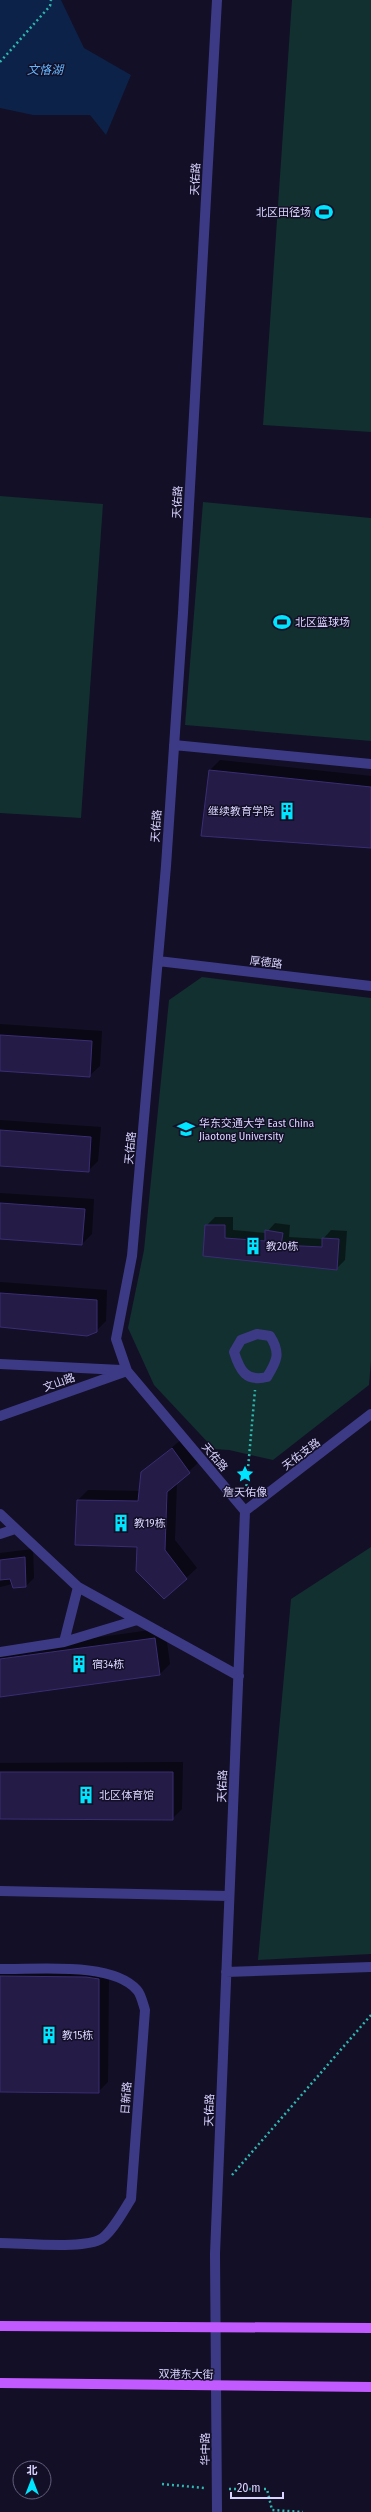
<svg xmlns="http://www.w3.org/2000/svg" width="371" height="2512" viewBox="0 0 371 2512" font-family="'Fira Sans Condensed','Noto Sans SC',sans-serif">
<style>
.green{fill:#12302f}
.water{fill:#0c2248}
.shadow{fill:#0007}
.building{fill:#241b47;stroke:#3b2d73}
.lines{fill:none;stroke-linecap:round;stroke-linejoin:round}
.path{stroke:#2fb8b0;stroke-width:2.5;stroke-dasharray:2 3;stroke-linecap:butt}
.minor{stroke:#3d3a85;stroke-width:10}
.major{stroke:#c25bff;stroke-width:10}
.labels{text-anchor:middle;stroke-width:3;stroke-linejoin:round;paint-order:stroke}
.street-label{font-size:11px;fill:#d9d4ff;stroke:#130f26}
.poi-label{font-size:11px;fill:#d9d4ff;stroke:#130f26;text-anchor:start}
.water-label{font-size:12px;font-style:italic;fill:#62b6ff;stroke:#130f26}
</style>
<rect width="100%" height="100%" fill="#130f26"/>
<path class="green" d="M292,0H371V432L263,425Z
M0,496L103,504L81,818L0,813Z
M203,502L371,518V741L185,725Z
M202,977L371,998V1361L369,1385L273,1460L229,1450L214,1449L154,1385L128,1328L144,1250L169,1000Z
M371,1547V1954L258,1960L291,1599Z"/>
<path class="water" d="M0,0H61L84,48L131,75L106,135L90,115H33L0,108Z"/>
<path class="shadow" d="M220,760L371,776V847L210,770Z
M0,1024L102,1031L100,1066L89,1076L0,1070Z
M0,1120L101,1127L98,1161L88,1171L0,1165Z
M0,1193L94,1199L92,1234L82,1244L0,1238Z
M215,1217H233V1230L266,1233L275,1223L290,1225L289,1237L323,1239L331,1230L347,1231L345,1260L336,1269L204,1255L206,1226Z
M0,1282L107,1290L106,1321L96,1331L0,1326Z
M182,1439L199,1462L177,1482L175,1540L197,1568L164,1598L138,1546L78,1500L88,1490L140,1491L142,1472Z
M33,1549L34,1578L26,1586L12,1584L0,1587V1553Z
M165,1628L170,1664L160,1674L0,1697V1651Z
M183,1762L182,1809L172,1819L0,1818V1763Z
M0,1966L109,1969L108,2082L98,2092L0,2091Z"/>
<path class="building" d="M209,770L371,787V848L201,836Z
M0,1035L92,1041L90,1077L0,1071Z
M0,1130L91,1137L89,1172L0,1166Z
M0,1203L85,1209L82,1245L0,1239Z
M205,1225H225V1238L265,1241V1230L283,1233L281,1245L322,1247V1238L339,1239L337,1270L203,1256Z
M0,1293L97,1300V1332L87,1336L0,1327Z
M172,1448L190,1473L167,1492L165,1550L187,1579L164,1599L136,1571L137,1547L75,1545L77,1500L138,1501L141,1472Z
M25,1557L26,1587L13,1588L10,1579L0,1580V1560Z
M155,1638L160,1675L0,1697V1659Z
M0,1772H173V1820L0,1819Z
M0,1976L86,1977L99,1979V2093L0,2092Z"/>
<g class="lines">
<path class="path" d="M0,62L50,6L51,0
M246,1491L255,1390
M232,2175L371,2015
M162,2484L204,2488
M229,2489H267L272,2510L303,2512"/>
<path class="minor" d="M174,745L371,764
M158,961L371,986
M257,1334L270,1336C281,1353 277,1361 267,1377C246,1382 240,1371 234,1352L241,1340Z
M0,1364L121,1370
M0,1416L127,1371
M245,1511L371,1414
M0,1514L78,1587L239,1676
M0,1534L15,1529
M64,1642L78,1587
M0,1652L64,1642L137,1620
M0,1891L229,1896
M0,1969C36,1970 112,1961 137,1990C141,1994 143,2004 145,2010L131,2199C124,2210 110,2236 99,2240C80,2249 22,2243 0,2243
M226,1972L371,1967
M217,2512L215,2254L245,1511L127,1371L116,1339L132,1256L166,866L183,613L217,0"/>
<path class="major" d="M0,2326L371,2328
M0,2383L371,2387"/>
</g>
<defs>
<g id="stadium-bare" transform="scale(1.38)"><path d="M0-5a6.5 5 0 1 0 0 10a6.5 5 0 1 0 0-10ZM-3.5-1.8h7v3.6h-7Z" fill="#00e5ff" stroke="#130f26" stroke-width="2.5" paint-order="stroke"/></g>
<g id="building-bare" transform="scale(1.38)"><path d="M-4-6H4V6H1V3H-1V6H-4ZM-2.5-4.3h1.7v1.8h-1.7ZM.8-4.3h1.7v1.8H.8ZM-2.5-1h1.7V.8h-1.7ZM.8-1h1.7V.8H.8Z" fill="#00e5ff" stroke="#130f26" stroke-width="2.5" paint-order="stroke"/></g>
<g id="university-bare" transform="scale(1.38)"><path d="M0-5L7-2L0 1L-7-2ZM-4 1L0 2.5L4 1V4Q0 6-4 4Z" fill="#00e5ff" stroke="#130f26" stroke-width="2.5" paint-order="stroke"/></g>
<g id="sight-bare" transform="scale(1.38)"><path d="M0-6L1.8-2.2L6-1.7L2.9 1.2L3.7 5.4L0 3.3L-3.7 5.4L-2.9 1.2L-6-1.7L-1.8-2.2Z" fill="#00e5ff" stroke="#130f26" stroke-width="2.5" paint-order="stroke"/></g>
</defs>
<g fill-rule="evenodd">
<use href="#stadium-bare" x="324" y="212"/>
<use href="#stadium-bare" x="282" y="622"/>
<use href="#building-bare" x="287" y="811"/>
<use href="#university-bare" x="186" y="1129"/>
<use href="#building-bare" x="253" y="1246"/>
<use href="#sight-bare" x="245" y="1474"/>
<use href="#building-bare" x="121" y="1523"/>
<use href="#building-bare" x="79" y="1664"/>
<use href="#building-bare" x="86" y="1795"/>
<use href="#building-bare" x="49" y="2035"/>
</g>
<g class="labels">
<g class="street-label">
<text transform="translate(195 179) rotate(-87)" y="4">天佑路</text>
<text transform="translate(177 502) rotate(-87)" y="4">天佑路</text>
<text transform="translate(156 826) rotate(-86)" y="4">天佑路</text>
<text transform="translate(266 962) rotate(7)" y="4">厚德路</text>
<text transform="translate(130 1148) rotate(-85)" y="4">天佑路</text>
<text transform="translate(59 1382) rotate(-20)" y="4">文山路</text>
<text transform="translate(301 1454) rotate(-37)" y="4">天佑支路</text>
<text transform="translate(215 1457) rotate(50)" y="4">天佑路</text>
<text transform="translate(222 1786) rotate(-88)" y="4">天佑路</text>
<text transform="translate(126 2098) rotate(-86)" y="4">日新路</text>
<text transform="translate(209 2110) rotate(-88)" y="4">天佑路</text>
<text transform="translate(186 2374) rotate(1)" y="4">双港东大街</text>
<text transform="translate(205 2449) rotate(-90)" y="4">华中路</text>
</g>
<g class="poi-label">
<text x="311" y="216" text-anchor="end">北区田径场</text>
<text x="295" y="626">北区篮球场</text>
<text x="274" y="815" text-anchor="end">继续教育学院</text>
<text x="199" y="1127">华东交通大学 East China<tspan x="199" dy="13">Jiaotong University</tspan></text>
<text x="266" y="1250">教20栋</text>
<text x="245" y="1496" text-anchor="middle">詹天佑像</text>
<text x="134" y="1527">教19栋</text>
<text x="92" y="1668">宿34栋</text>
<text x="99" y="1799">北区体育馆</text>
<text x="62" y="2039">教15栋</text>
</g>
<g class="water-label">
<text x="45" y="74">文恪湖</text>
</g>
</g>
<g transform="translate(32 2480)"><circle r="19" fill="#130f26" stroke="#625e7d"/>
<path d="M0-3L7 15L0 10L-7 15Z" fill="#00e5ff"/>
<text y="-6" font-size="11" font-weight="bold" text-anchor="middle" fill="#d9d4ff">北</text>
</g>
<path d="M231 2492v6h52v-6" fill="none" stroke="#d9d4ff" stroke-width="2"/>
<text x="237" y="2492" font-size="12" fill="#d9d4ff" stroke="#130f26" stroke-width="3" paint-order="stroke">20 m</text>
</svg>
